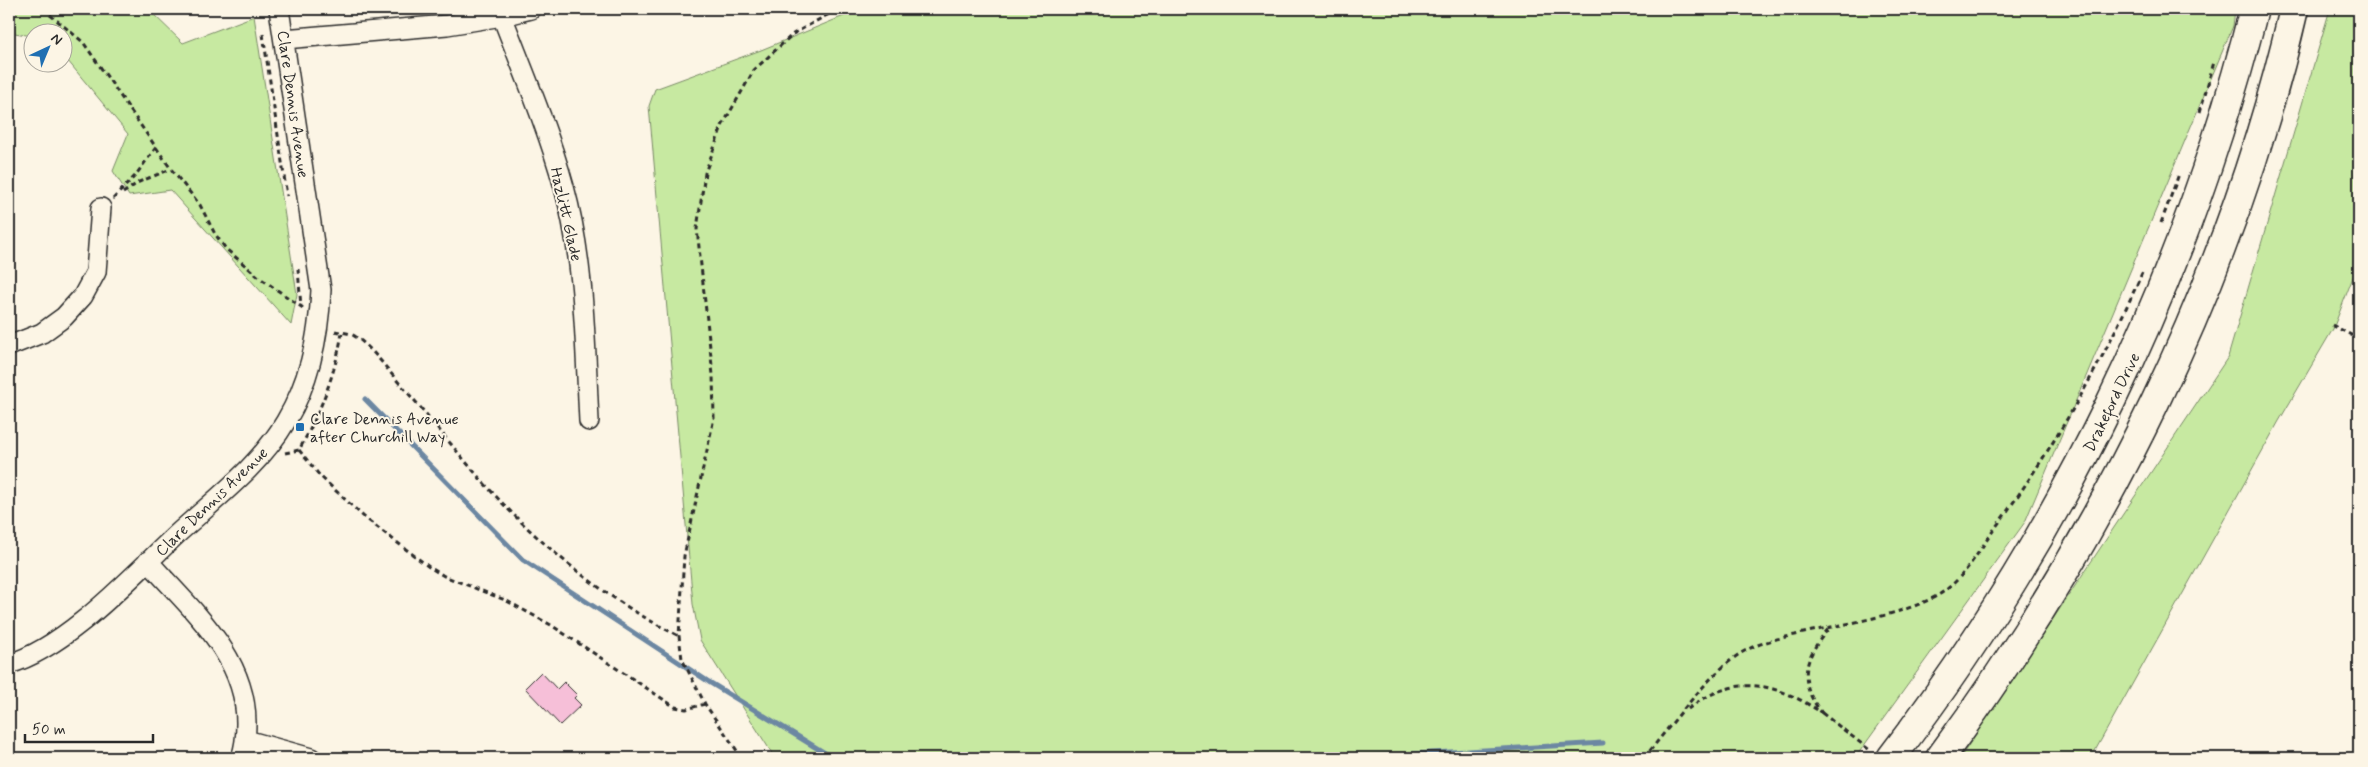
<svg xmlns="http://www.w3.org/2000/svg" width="2368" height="767" viewBox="0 0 2368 767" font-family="Mynerve,sans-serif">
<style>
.green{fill:#c7e9a1;stroke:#798a66}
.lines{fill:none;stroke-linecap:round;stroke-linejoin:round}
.stream{stroke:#6c87a2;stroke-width:5}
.building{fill:#f6bfd8;stroke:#2b2b2b}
.minor-casing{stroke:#2b2b2b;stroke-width:22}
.highway-casing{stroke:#2b2b2b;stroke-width:31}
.path{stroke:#2b2b2b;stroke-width:3;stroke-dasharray:5 4;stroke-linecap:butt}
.minor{stroke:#fcf5e5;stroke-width:19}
.highway{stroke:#fcf5e5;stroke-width:28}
.poi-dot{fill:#1f6fb2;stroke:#fcf5e5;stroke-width:2}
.labels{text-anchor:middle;stroke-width:4;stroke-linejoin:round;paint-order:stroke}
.street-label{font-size:16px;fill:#2b2b2b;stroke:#fcf5e5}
.poi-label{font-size:16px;fill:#2b2b2b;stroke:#fcf5e5;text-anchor:start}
</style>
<rect width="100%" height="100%" fill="#fcf5e5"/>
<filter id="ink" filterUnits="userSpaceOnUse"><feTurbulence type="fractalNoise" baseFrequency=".02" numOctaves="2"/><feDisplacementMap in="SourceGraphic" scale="10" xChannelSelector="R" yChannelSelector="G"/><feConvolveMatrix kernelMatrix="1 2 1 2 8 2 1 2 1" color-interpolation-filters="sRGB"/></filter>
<g filter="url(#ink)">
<path class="green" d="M9,9H148L183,43L254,16L297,294L291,325L170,190L129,196L113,171L128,134L63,55L62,32H32V36L9,32Z
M861,9H2235L2233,26L2025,522L1855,758H775L700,640L693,604L649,106L655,89L761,50Z
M2330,9H2359V259L2355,272L2333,329L2279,421L2091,758H1960L2228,357Z"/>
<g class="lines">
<path class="stream" d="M365,399L523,560L709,682L833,758
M1346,758L1603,743"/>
</g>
<path class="building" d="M541,672L557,689L564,682L577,695L574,698L581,705L560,725L525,688Z"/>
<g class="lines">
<g class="minor-casing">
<path id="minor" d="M502,16C524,73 548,129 564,187C585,263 585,343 589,421
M284,39L447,25L502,16L531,9
M9,346L42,333L64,317L83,296L96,272L101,208
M148,561C190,609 247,656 246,724C246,736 245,747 241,758
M9,664C67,647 131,577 176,535C214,500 260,466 286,421C310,381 319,335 321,290L279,9
M246,740L311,758"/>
</g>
<g class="highway-casing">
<path id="highway" d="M1891,758C2062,535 2185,281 2254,9
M1940,758C2103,538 2233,277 2294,9"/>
</g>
<path class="path" d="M43,9L83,42L171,169L200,205L215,234L226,249L260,278L303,308
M263,34L287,196
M2200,112L2214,62
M123,193L139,182L171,169
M113,199L135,176L157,146
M2161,223L2179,174
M298,269L301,307
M2332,325L2359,339
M335,331C342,333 350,332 356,337C373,349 386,368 400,384C438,426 472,473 512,513C560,561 618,606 679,636
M299,450L320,476L364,517L429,567L444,576L505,600L551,625L675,707L686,709L705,704
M285,453L299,450C320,413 335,375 342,333
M1688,709C1735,673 1776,682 1822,713C1795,680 1806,655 1830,627
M1822,713L1871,751
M742,758L705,704L682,659L679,636L684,556L714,418L713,375L697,229L705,173L722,126L754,70L793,34L838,9
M1644,758C1669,728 1709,673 1741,653C1758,643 1776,639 1795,635C1839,624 1901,617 1940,594C1963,580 1978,552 1993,531C2052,450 2102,365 2142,273"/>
<use href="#minor" class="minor"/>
<use href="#highway" class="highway"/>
</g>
</g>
<rect class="poi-dot" x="295" y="422" width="10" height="10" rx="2.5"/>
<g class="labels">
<g class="street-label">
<text transform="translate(294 104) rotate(82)" y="6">Clare Dennis Avenue</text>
<text transform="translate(567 214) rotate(77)" y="6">Hazlitt Glade</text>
<text transform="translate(2111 402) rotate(-64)" y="6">Drakeford Drive</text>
<text transform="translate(211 501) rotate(-44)" y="6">Clare Dennis Avenue</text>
</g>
<g class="poi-label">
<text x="310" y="424">Clare Dennis Avenue<tspan x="310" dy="18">after Churchill Way</tspan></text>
</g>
</g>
<rect width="2368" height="767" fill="none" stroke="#fcf5e5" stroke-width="30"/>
<rect x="15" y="15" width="2338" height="737" fill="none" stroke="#2b2b2b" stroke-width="2" filter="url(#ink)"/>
<g transform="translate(48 48) rotate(44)"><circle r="24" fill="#fcf5e5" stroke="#a8a49b"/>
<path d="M0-4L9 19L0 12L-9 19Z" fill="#1f6fb2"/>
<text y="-8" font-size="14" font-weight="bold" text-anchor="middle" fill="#2b2b2b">N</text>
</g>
<path d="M25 734v8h128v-8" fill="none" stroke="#2b2b2b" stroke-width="2.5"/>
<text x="32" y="734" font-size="15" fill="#2b2b2b" stroke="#fcf5e5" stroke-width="4" paint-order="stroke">50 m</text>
</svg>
